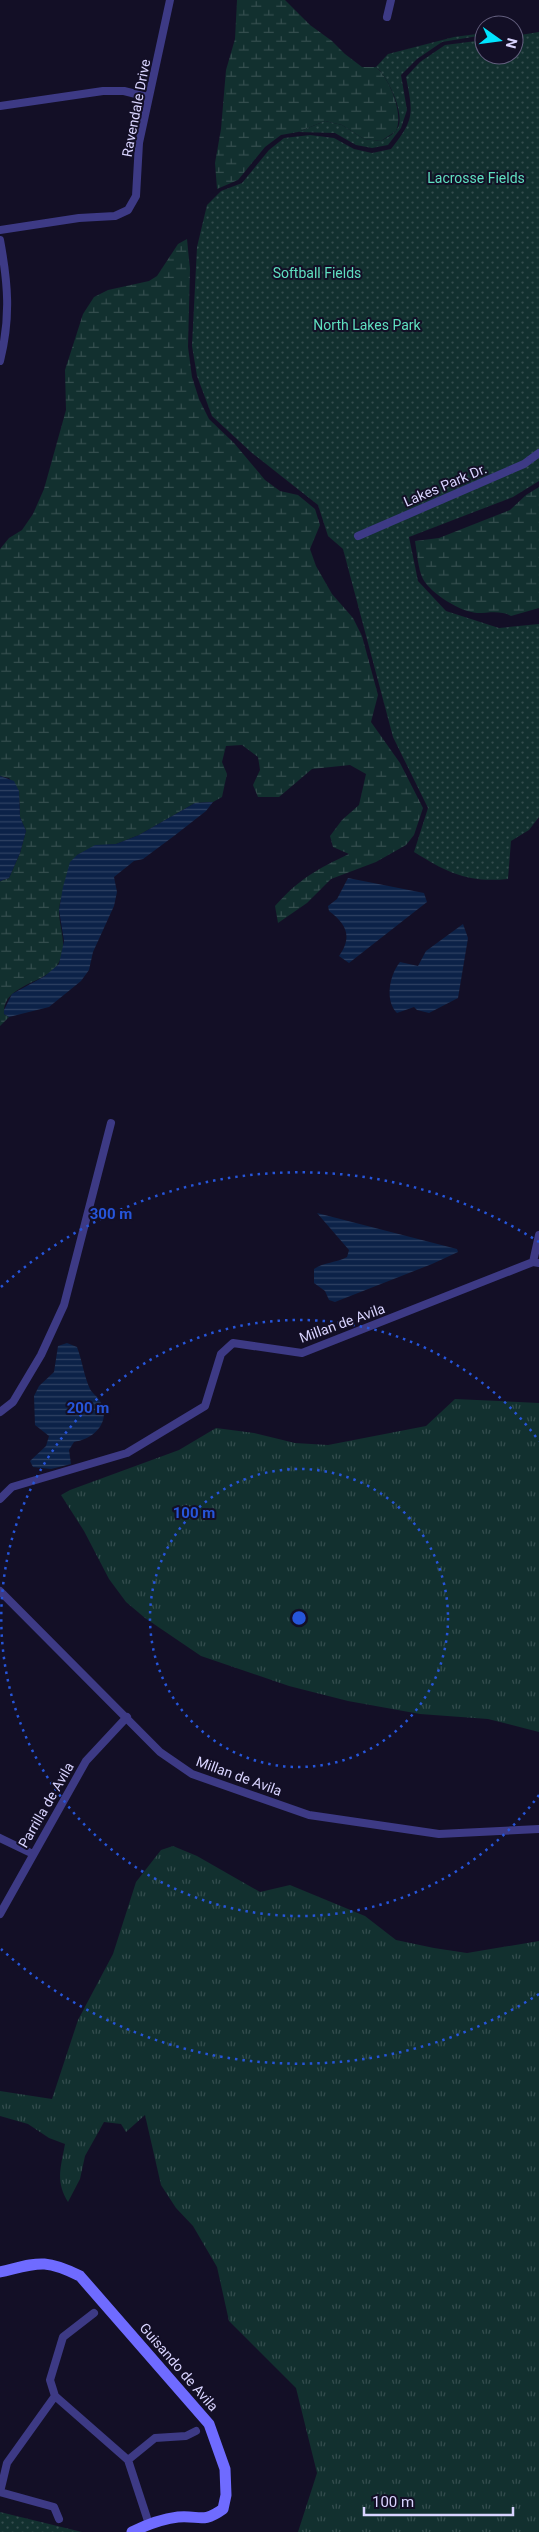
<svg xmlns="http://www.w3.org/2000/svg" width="539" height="2532" viewBox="0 0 539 2532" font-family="Roboto,sans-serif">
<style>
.grass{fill:url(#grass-tufts)}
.wetland{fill:url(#wetland-marsh)}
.park{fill:url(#park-dots)}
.water{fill:url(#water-rules)}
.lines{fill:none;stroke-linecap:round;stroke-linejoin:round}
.street{stroke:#3d3a85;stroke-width:8}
.secondary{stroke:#6f6bff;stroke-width:11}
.ring{fill:none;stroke:#2655da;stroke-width:2.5;stroke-dasharray:2.5 5}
.labels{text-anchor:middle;stroke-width:4;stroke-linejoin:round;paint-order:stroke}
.street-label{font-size:14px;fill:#d9d4ff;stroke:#130f26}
.park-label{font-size:14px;fill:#5fe0c0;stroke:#130f26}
.centre{fill:#2655da;stroke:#130f26;stroke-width:2.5}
.ring-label{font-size:15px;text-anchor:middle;font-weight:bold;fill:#2655da;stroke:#130f26;stroke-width:4;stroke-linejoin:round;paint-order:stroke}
</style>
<defs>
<pattern id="grass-tufts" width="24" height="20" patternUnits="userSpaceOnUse" patternTransform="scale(1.25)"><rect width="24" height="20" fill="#12302f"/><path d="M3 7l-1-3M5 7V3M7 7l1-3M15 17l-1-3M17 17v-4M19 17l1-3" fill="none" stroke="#344d4e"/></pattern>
<pattern id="wetland-marsh" width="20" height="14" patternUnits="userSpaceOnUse" patternTransform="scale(1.25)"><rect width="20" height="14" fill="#12302f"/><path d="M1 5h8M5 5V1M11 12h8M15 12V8" fill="none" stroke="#344d4e"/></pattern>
<pattern id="park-dots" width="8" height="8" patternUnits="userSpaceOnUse" patternTransform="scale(1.25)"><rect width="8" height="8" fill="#12302f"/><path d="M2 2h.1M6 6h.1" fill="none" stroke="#344d4e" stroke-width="1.8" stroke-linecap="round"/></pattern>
<pattern id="water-rules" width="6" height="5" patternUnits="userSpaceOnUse" patternTransform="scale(1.25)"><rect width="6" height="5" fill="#0c2248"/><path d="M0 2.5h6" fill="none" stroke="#2f4163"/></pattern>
</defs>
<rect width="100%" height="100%" fill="#130f26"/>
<path class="grass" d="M455,1399L539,1403V1732L488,1719L420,1714L348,1701L289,1686L201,1656L145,1618L126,1602L109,1579L84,1531L61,1495L70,1490L179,1450L216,1428L254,1433L295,1443L328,1445L426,1426Z
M173,1846L197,1856L260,1892L290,1885L365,1916L396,1940L434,1948L467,1953L539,1941V2532H298L317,2473L296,2388L229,2321L217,2267L193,2226L176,2208L161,2185L145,2115L126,2132L121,2124L104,2122L85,2156L80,2179L68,2202C55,2181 61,2167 65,2144L49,2138L28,2124L0,2116V2091L52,2099L78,2020L113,1954L136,1882L161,1850Z"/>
<path class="wetland" d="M237,0H285L310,25L332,41L345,54L362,67H376C390,79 404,114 396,131L381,141L364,139L342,125L325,121L298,132L281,135L265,147L238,180L217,189L215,163L221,129L226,70L235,39Z
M187,239L190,269L188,347L192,377L199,399L209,419L234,443L265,480L280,491L298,495L315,509L320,525L310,549L316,566L332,594L353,618L362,636L378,695L371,722L400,763L423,808L414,835L406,845L376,862L331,879L307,903L278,923L275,906C299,879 317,869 349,854L333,847L330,836L342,820L359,805L366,774L350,765L312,769L279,797H258L253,785L260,770L258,757L242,745L226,746L222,762L227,774L222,797L213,802L195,803L139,835L116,844L95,846L77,855C72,872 60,893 59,911C59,928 69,947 58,964C46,984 2,984 4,1014L9,1017L0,1026V881L9,878L20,853L26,831L20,817L19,791L9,778L0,776V549L9,538L22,530L33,514L44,489L66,410L65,370L83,314L94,297L108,290L149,281L157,276L178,244Z
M539,487V608L511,616C501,610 489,613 477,613C461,612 431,594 423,579C418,569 417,553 415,541L439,538L510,510L526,495Z"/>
<path class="park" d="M539,32V481L513,497L409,537L418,581L446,611L499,628L539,624V817L529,830L511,841L508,879C468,883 448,873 414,852L428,808L393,737L343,549L328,536L318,505L252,453L212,416L197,376L192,346L197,247L207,205L221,191L242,183L269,150L284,138L310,135L334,138L354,149L372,153L391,149C415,119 413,113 406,77L420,62L445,45L484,40V55H514V36Z
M484,33V35L442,42L417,59L401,75L407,110L401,128L388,145L372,148L356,145L335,133L298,132L325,121L342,125L364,139L381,141C388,137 397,133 399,125C403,110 388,77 376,67L388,54L454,37Z
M0,2512L82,2532H0Z"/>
<path class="water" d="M0,776L14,781L19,791L20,817L26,831L20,853L9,878L0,881Z
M213,802L206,811L174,836L143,859L134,861L114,877L117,892L114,906L93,952L89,970L81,981L49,1007L9,1017L4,1014V1010L12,994L45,976L59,964L64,941L59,910L63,887L70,862L77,855L95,845L116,844L139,835L195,803Z
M348,878L424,893L427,902L349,963L339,956C353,936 346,924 329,911L328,906L337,899Z
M463,924L468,938L458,998L429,1013L417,1010L414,1007L397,1013C384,1000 390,974 400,962L418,966L426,951Z
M317,1213L457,1249L458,1252L432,1264L335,1302L329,1300L325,1291L314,1283V1269C324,1262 336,1263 347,1257L349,1250Z
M67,1343L77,1347C82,1360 84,1376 90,1389C92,1393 97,1396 100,1401C112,1422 94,1439 74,1442L69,1450L71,1464L51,1469L33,1467L30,1461L46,1446L49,1436L35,1425L34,1396L39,1386L54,1372L58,1346Z"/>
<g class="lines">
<path class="street" d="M387,17L391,0
M0,106L103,91H124L148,97
M0,230L79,218L115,216L128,210L136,196L139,143L170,0
M0,240C8,283 11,317 0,361
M358,536L524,464L539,453
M533,1262L539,1235
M0,1412L13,1402L41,1355L64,1305L111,1123
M0,1499L12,1487L127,1453L205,1406L221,1354L233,1343L302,1353L533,1262L539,1263
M0,1591L160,1752L192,1774L309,1815L439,1834L539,1829
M0,1838L33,1854
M0,1914L86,1761L127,1717
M55,2396L128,2460L149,2524
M128,2460L155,2438L186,2436L196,2431
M59,2519L54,2507L0,2492L7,2463L55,2396L50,2380L63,2337L94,2313"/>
<path class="secondary" d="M0,2272C38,2263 44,2258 80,2276L209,2424L225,2469L226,2495L223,2509C202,2524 200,2515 178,2517C161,2519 146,2525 132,2532"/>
</g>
<g class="ring">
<circle cx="299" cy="1618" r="149"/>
<path d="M539 1795A298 298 0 1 1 539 1441"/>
<path d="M539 1994A446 446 0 0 1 1 1949M1 1287A446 446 0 0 1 539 1242"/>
</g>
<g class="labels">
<g class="street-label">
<text transform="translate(136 108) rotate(-79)" y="5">Ravendale Drive</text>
<text transform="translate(445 485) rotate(-23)" y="5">Lakes Park Dr.</text>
<text transform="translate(342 1323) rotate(-20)" y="5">Millan de Avila</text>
<text transform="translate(239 1776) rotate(20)" y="5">Millan de Avila</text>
<text transform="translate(46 1805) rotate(-60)" y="5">Parrilla de Avila</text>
<text transform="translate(179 2367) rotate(49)" y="5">Guisando de Avila</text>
</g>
<g class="park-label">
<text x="476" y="183">Lacrosse Fields</text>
<text x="317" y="278">Softball Fields</text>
<text x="367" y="330">North Lakes Park</text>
</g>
</g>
<circle cx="299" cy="1618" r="8" class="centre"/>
<g class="ring-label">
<text x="111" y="1219">300 m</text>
<text x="88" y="1413">200 m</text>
<text x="194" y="1518">100 m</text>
</g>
<g transform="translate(499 40) rotate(104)"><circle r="24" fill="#130f26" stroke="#625e7d"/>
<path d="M0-4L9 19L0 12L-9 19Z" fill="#00e5ff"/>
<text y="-8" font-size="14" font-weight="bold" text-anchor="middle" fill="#d9d4ff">N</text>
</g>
<path d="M364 2507v8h149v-8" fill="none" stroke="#d9d4ff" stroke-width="2.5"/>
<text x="372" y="2507" font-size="15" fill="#d9d4ff" stroke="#130f26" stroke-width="4" paint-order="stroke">100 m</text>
</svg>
